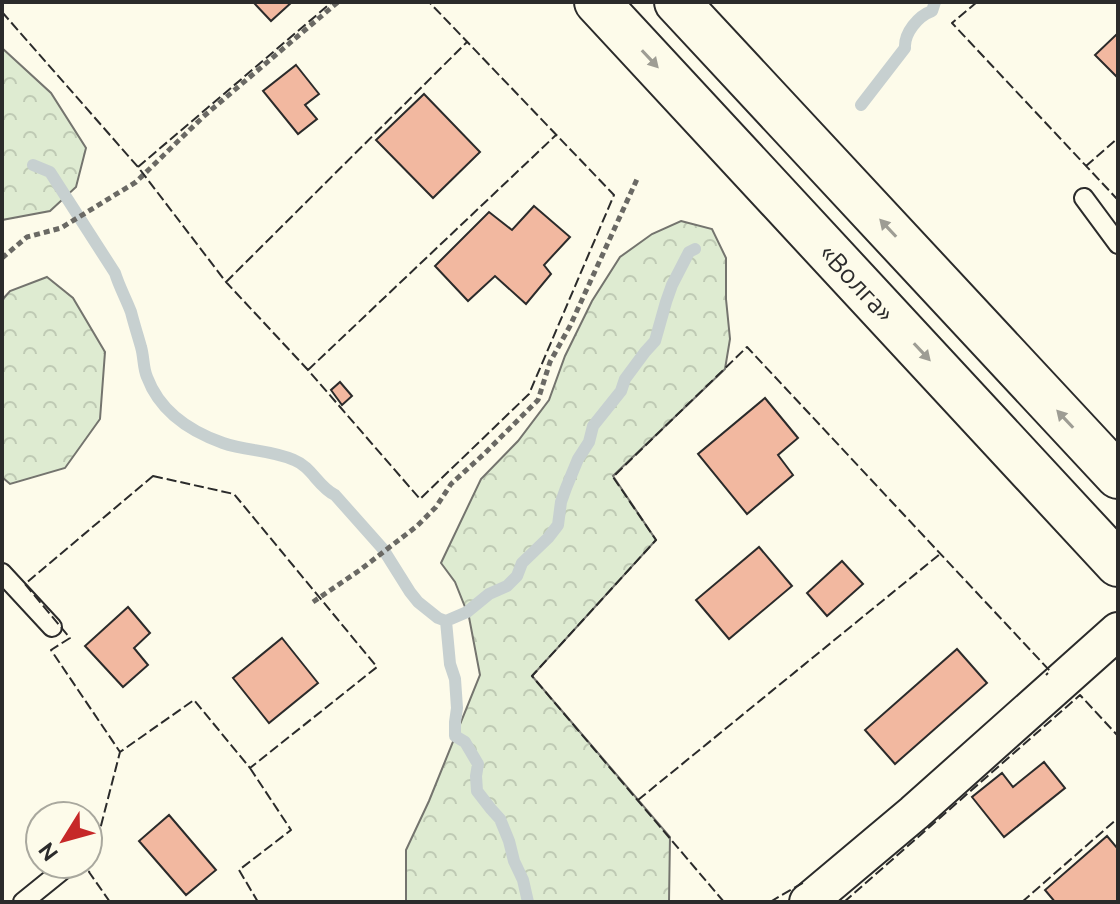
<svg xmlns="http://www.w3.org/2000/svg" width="1120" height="904" viewBox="0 0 1120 904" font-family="Ubuntu,sans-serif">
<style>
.forest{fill:url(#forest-crowns);stroke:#74746e;stroke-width:2}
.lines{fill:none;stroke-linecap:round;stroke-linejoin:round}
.stream{stroke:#c7d0d0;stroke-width:12}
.building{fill:#f2b8a0;stroke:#2b2b2b;stroke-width:2}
.service-casing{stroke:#2b2b2b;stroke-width:22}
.minor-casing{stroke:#2b2b2b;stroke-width:40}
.trunk-casing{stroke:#2b2b2b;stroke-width:48}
.path{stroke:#6a6964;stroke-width:5;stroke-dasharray:6 4;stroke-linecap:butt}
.service{stroke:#fdfbea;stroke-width:18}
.minor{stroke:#fdfbea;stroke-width:36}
.trunk{stroke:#fdfbea;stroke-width:44}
.fence{stroke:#2b2b2b;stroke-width:2;stroke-dasharray:10 4;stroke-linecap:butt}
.oneway{fill:#9e9d94}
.labels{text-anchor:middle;stroke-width:6;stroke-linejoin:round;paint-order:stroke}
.street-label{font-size:26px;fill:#2b2b2b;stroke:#fdfbea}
</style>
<defs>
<pattern id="forest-crowns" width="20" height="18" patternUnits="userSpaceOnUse" patternTransform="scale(2)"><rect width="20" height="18" fill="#deebd1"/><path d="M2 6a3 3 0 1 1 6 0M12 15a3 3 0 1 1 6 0" fill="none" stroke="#bfcab4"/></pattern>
</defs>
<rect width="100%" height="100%" fill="#fdfbea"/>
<path class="forest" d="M2,48L51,93L86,148L76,187L50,211L2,220Z
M681,221L712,229L726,258V299L730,339L725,369L613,476L656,540L532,676L670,837L669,902H406V850L429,801L480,675L469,617L455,582L441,563L481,479L518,441L549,400L565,356L592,301L620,257L652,234Z
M47,277L73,298L105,352L100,419L65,468L10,484L2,477V300L10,291Z"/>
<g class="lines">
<path class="stream" d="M861,105L905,48C904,33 918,16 932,11L935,2
M33,165L50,172L115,273C119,286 126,299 131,312C134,324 138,336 141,347C144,357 143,368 147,377C160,412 189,431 223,443C246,451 271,450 294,460C312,467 318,487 335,495L383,549L410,592L418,602L438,618L446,621L467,612L489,594L507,586L517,576L522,563L548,538L558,525L561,502L566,488L578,459L589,442L593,426L621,391L625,379L645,352L655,341L666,302L672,285L689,252L695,249
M446,621L450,664L455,679L457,708L455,722V736L465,742L478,764L476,776L477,791L491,809L500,819L509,841L514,861L523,880L528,902"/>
</g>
<path class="building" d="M253,2H292L271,21Z
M1118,33V78L1095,55Z
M296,65L319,94L305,105L317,119L298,134L263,91Z
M424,94L480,152L433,198L376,140Z
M534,206L570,237L544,265L551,274L526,304L495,276L468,301L435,266L489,212L512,230Z
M340,382L352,396L342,405L331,390Z
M765,398L798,438L778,455L793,475L747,514L698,454Z
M759,547L792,586L729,639L696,600Z
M842,561L863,584L827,616L807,593Z
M128,607L150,633L134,648L148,665L123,687L85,646Z
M282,638L318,683L269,723L233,678Z
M957,649L987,683L895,764L865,730Z
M1044,762L1065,788L1004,837L972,797L1002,773L1013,787Z
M169,815L216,870L186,895L139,841Z
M1107,836L1118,849V902H1055L1045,890Z"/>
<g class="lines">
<g class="service-casing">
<path id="service" d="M1084,198L1118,244
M2,573L52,627
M23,902L70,864"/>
</g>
<g class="minor-casing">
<path id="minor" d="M808,902L914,813L1118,631"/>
</g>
<g class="trunk-casing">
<path id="trunk" d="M597,2L1118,564
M677,2L1118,476"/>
</g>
<path class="path" d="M2,258L27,237L61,228L136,182L204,116L338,2
M313,602L360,570L417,526L436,507L451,484L484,454L538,400L550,362L570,326L638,177"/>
<use href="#service" class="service"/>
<use href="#minor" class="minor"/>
<use href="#trunk" class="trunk"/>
<path class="fence" d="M977,2L952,23L1118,200
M2,12L138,167L226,282L308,370L420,499L529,394L614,195L429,2
M1086,166L1118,138
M138,167L332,2
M226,282L467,42
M308,370L556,135
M153,476L234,494L377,667L250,768L194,700L120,752L51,650L70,638L25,584Z
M250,768L291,830L239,870L258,902
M638,800L940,554
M110,902L89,872L120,752
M724,902L532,676L656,540L613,477L747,347L1050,671L1046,675
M770,902L806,881
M844,902L1080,695L1118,736
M1022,902L1118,818"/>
</g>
<defs><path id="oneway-solid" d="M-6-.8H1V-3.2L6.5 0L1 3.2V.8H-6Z" transform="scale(2)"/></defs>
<g class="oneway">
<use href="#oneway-solid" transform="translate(650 59) rotate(47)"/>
<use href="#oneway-solid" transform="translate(888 228) rotate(-133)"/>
<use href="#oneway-solid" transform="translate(922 352) rotate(47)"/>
<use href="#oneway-solid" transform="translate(1065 419) rotate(-133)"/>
</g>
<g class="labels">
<g class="street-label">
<text transform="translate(857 283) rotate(47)" y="9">«Волга»</text>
</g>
</g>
<rect width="1120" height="904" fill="none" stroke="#2b2b2b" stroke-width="8"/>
<g transform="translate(64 840) rotate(233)"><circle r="38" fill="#fdfbea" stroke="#a9a89e" stroke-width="2"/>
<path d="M0-6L14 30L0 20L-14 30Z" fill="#c62828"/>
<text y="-12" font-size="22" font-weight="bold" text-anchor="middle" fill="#2b2b2b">N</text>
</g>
</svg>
